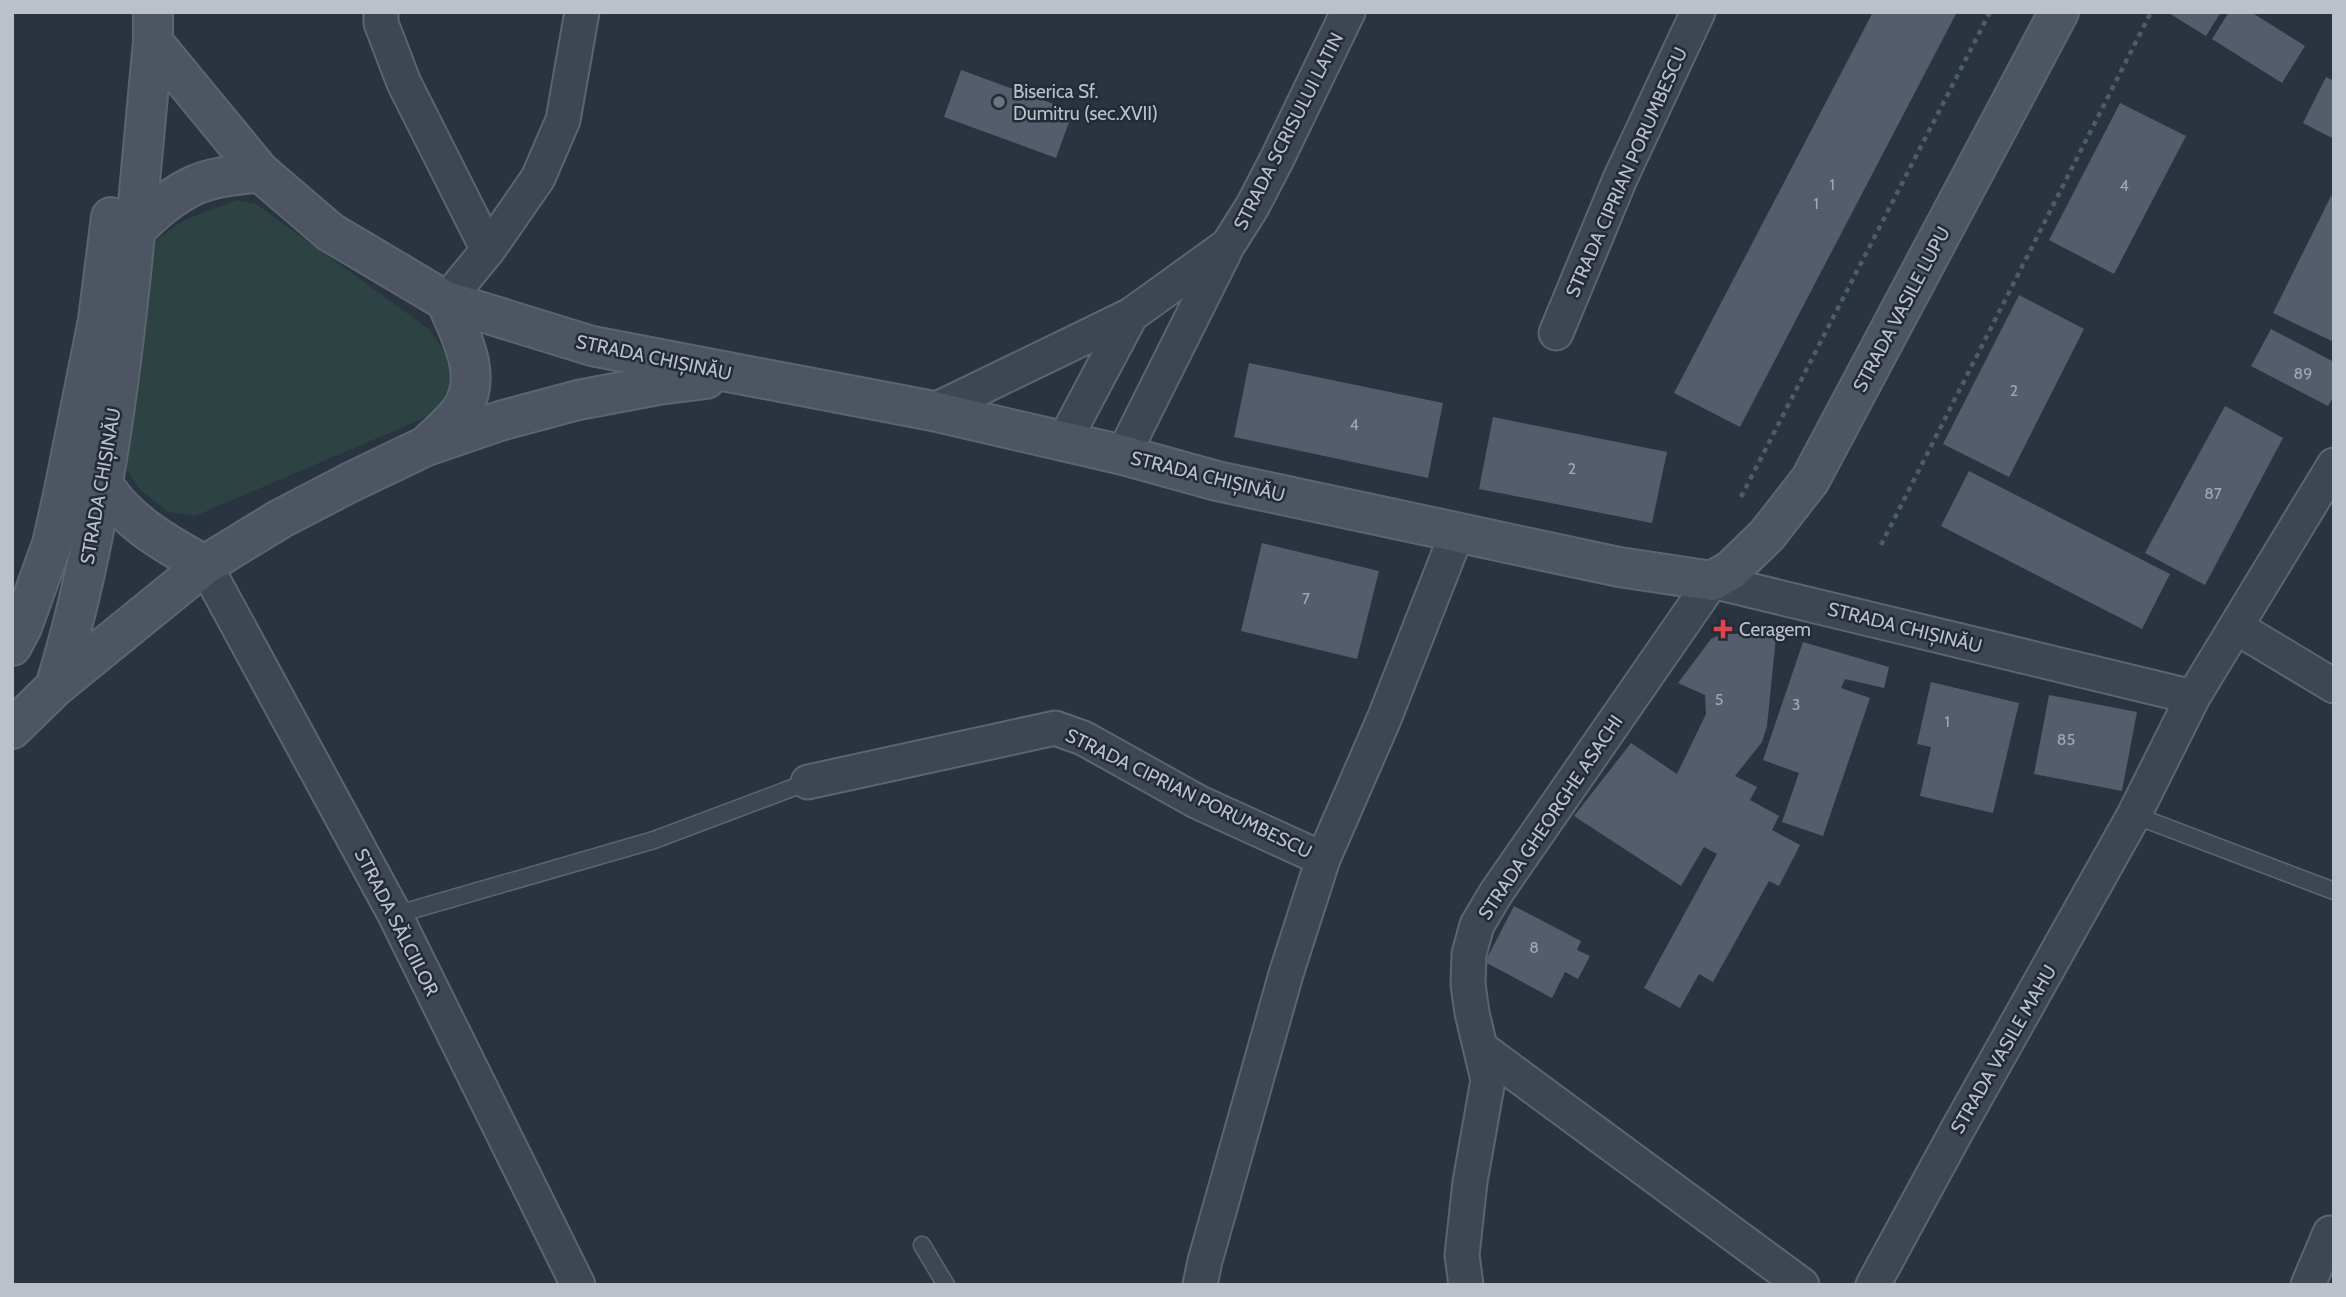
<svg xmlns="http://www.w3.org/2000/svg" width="2346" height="1297" viewBox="0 0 2346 1297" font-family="Cabin,sans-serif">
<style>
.green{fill:#2d4243}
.building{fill:#545d6b}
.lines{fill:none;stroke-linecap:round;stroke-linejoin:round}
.lane-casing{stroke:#5c646e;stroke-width:19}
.street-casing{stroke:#5c646e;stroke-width:37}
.secondary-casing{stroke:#5c646e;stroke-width:42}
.path{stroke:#4c5e61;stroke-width:4.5;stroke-dasharray:5 5;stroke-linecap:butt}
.lane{stroke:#3e4651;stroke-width:16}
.street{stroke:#3e4651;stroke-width:33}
.secondary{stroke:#4d5563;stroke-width:38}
.worship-dot{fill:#6b7280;stroke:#232b36;stroke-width:2.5}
.health-dot{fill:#e0444e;stroke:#232b36;stroke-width:2.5}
.labels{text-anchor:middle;stroke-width:5;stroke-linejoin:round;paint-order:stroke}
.number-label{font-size:16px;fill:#a1a8b3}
.poi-label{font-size:19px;fill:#bbc1cb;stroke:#232b36;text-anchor:start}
.street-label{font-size:19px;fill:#bbc1cb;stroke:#232b36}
</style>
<rect width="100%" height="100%" fill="#2a3441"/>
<path class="green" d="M237,200L256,204L429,329C445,350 455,367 456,394L440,411L195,516L167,511L140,490L125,467L119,445L156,240L184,220Z"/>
<path class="building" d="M1873,12H1957L1740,427L1674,393Z
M2167,12H2221L2206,36Z
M2229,12H2251L2305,46L2282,83L2212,39Z
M961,70L1073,111L1056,158L944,117Z
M2326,77L2334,81V139L2303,123Z
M2120,103L2186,136L2114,274L2049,240Z
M2334,190V342L2273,313Z
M2019,295L2084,329L2009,477L1943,444Z
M2271,329L2334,362V396L2328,406L2251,366Z
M1249,363L1443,403L1428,478L1234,437Z
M2225,406L2283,438L2205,585L2145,553Z
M1493,417L1667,452L1652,523L1479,489Z
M1969,471L2170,574L2142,629L1941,526Z
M1262,543L1379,571L1357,659L1241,631Z
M1724,633L1776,637L1767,726L1762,742L1735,776L1757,787L1750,800L1779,816L1772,830L1800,845L1779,886L1769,881L1713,982L1699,974L1680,1008L1644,988L1717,854L1704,847L1681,886L1574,816L1631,743L1677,774L1706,714L1705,695L1678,683L1711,639Z
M1803,642L1889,667L1884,688L1845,679L1841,688L1870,698L1823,836L1782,822L1799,773L1763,760Z
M1931,682L2019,703L1993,813L1920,796L1931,747L1917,744Z
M2049,695L2137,712L2122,791L2034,774Z
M1514,906L1581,941L1577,950L1590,956L1578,979L1565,972L1552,998L1485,962Z"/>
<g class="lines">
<g class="lane-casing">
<path id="lane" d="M2134,815L2334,891
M395,915L654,840L808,782
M922,1245L946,1285"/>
</g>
<g class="street-casing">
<path id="street" d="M381,12V23L404,83L488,250
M446,301L488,250L538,178L563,120L582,12
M1556,333L1620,179L1698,12
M933,411L1131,315L1228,245L1252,207L1277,159L1348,12
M1063,443L1131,315
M1123,455L1225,251
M205,565L395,915L578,1285
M2236,627L2334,686
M808,782L1055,728L1083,738L1198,802L1323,859
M1482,1049L1802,1285
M1200,1285L1205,1261L1286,974L1323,859L1384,719L1457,533
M1466,1285L1462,1255L1470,1182L1488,1080L1472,1013L1468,984L1469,954L1477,925L1496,893L1712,581L2193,697
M1873,1285L1955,1134L2134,815L2193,697L2334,465
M2308,1285L2330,1233"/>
</g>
<g class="secondary-casing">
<path id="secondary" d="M153,42L260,172L330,232L446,301L592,346L933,411L1123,455L1217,481L1619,567L1712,581L1731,570L1767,535L1810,480L2059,12
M125,239C147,219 168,197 195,185C215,176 239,175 260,172
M428,444C440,433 453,422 462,409C484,374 459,333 446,301
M96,470C115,515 163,543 205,565
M12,646L22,627L52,544L63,495L98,320L111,217
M55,687C119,479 132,259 153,42V12
M12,729L55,687L205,565L280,519L349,483L424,447L500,421L578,400L658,385L706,379"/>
</g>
<path class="path" d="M1741,497L1990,12
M1881,545L2151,12"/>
<use href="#lane" class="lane"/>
<use href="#street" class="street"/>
<use href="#secondary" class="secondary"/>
</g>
<circle class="worship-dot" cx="999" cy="102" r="7"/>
<path class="health-dot" d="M1719.5 618.5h7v7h7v7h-7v7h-7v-7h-7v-7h7z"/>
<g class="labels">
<g class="number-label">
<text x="1832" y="190">1</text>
<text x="2124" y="191">4</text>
<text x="1816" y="209">1</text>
<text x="2303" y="379">89</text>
<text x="2014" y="396">2</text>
<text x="1354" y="430">4</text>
<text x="1572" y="474">2</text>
<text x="2213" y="499">87</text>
<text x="1306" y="604">7</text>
<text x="1719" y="705">5</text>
<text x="1796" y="710">3</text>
<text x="1947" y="727">1</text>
<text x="2066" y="745">85</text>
<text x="1534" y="953">8</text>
</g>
<g class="poi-label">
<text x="1013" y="98">Biserica Sf.<tspan x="1013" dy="22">Dumitru (sec.XVII)</tspan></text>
<text x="1739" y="636">Ceragem</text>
</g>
<g class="street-label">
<text transform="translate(1288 131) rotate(-63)" y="7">STRADA SCRISULUI LATIN</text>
<text transform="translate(1626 172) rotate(-66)" y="7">STRADA CIPRIAN PORUMBESCU</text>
<text transform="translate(1901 309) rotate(-62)" y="7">STRADA VASILE LUPU</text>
<text transform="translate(654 357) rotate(12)" y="7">STRADA CHIȘINĂU</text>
<text transform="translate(1208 476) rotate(14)" y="7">STRADA CHIȘINĂU</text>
<text transform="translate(100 486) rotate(-80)" y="7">STRADA CHIȘINĂU</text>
<text transform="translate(1905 627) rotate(14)" y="7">STRADA CHIȘINĂU</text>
<text transform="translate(1189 793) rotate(26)" y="7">STRADA CIPRIAN PORUMBESCU</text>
<text transform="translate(1550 817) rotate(-56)" y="7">STRADA GHEORGHE ASACHI</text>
<text transform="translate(397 922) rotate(63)" y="7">STRADA SĂLCIILOR</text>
<text transform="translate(2003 1049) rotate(-60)" y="7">STRADA VASILE MAHU</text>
</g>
</g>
<rect width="2346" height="1297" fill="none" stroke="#bbc1cb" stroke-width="28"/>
</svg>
